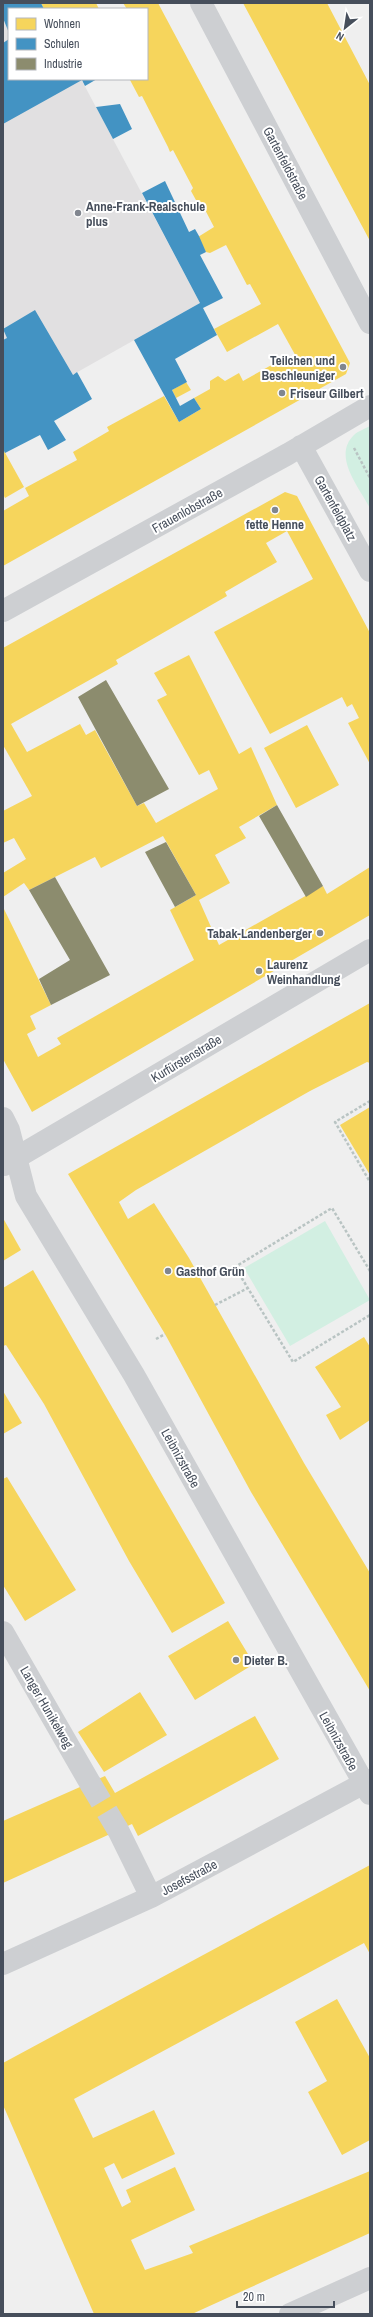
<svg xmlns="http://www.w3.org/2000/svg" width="373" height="2317" viewBox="0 0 373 2317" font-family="'Archivo Narrow',sans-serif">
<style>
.education{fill:#e1e0e1}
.green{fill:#d2efe2}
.homes{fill:#f6d55c}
.schools{fill:#4393c3}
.industry{fill:#8c8c6e}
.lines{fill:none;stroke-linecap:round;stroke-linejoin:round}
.street-tunnel{stroke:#cdcfd1;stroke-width:22;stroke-dasharray:22 11;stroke-linecap:butt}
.path{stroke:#b9c4c3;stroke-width:2.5;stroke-dasharray:3 2;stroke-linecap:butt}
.street{stroke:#cdcfd2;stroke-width:22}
.poi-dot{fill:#81868f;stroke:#fff;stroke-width:1.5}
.labels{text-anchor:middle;stroke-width:4;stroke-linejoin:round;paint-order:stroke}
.street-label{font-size:13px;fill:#464e5b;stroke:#fff}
.poi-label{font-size:13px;font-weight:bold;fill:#464e5b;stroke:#fff;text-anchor:start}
</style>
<rect width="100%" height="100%" fill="#efefef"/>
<path class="education" d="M3,3L9,9V79H81L200,303L3,414Z"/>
<path class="green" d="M370,426V508C359,487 332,456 354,435C358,431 365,429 370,426Z
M325,1221L370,1300L290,1346L244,1268Z"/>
<path class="homes" d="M41,3H96L99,9H44Z
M123,3H158L350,363L346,374L3,566V511L29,496L25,488L77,460L73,452L109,431L107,427L164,396L179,422L201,409L194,398L210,389V381L218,376L225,381L239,373L243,381L286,357L290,364L298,360L278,324L227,352L214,329L261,304L250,284L247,285L226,245L210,253L206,252L198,237L214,227L201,202H197L191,191L193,188L173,150L170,152L168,147L142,96L139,97L130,80L147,79V9H127Z
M243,3H327L370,85V241Z
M186,382L191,390L176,398L172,390Z
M3,449L24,487L5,498L3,494Z
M285,492L297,496L370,633V764L348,723L359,718L352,704L347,707L342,697L270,734L214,632L313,579L287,531L266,543L277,562L225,592L227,596L116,660L118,664L11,724L27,752L80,724L86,735L95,730L137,806L144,803L156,823L218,789L209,770L199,775L157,700L167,695L154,673L189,655L239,754L251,747L277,805L239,827L246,838L215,855L230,883L199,900L219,945L323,886L327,894L370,867V915L32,1112L3,1059V907L51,1005L30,1016L36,1029L27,1034L38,1057L61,1044L57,1038L194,960L170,910L196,895L163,836L101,868L95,857L29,890L24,883L3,897V873L26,859L14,838L3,843V811L32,796L3,745V648Z
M307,725L339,785L296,808L264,748Z
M370,1003V1063L367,1062L310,1091L136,1190L119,1202L128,1219L154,1203L189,1258L304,1463L370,1573V1691L251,1492L165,1334L68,1174Z
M370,1107V1175L340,1125Z
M3,1218L21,1250L3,1261Z
M33,1270L225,1603L172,1633L129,1561L44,1404L6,1345L3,1346V1288Z
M364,1337L370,1347V1420L340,1440L326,1415L341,1407L315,1367Z
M3,1391L22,1423L3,1434Z
M7,1477L76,1590L25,1621L3,1585V1479Z
M228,1621L254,1664L195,1700L168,1656Z
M140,1692L167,1735L104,1772L78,1732Z
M255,1716L279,1759L138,1836L132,1824L3,1883V1821L105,1776L115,1793Z
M370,1865V1954L364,1943L74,2099L93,2138L154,2110L175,2154L122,2179L114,2163L104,2168L122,2207L131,2202L126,2190L175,2167L195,2210L131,2240L145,2270L193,2253L189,2246L370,2171V2233L192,2314H94L3,2105V2063Z
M337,1999L370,2058V2140L342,2155L308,2092L327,2081L295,2022Z"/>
<path class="schools" d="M3,3H41L44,9H9V33L3,18Z
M9,39V79H97L85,86L82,80L3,124V43Z
M120,104L132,129L113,139L96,107Z
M165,181L189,232L195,229L199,236L206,252L200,255L223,298L203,308L217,335L175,359L187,382L172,390L180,406L194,398L201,409L179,422L134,340L200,303L142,193Z
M35,310L73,375L77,372L92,399L54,421L66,440L48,450L40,435L5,453L3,449V340L7,338L3,329Z"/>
<path class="industry" d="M106,680L169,789L137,806L78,697Z
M277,805L323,886L306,897L259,816Z
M166,842L196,895L175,907L145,852Z
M55,877L110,975L51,1005L39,979L70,960L29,890Z"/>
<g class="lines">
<path class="street-tunnel" d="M90,1783L118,1830"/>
<path class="path" d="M354,448L370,478
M370,1101L335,1122L370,1182
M370,1271L332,1208L235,1267L293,1362L370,1315
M215,1305L248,1288
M156,1339L165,1334"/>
<path class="street" d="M201,3L370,323
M301,446L370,571
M3,611L288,454L370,406
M3,1118L9,1130L26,1196L134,1375L370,1794
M4,1165L370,950
M3,1632L90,1783
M118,1830L151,1897
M3,1964L151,1897L370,1780
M290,2314L370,2278"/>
</g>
<g class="poi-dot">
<circle cx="78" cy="213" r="4"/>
<circle cx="343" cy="367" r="4"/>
<circle cx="282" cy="393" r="4"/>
<circle cx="275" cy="510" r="4"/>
<circle cx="320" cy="933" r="4"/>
<circle cx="259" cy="971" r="4"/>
<circle cx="168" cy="1271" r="4"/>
<circle cx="236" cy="1660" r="4"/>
</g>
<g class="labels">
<g class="street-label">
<text transform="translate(286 163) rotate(62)" y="5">Gartenfeldstraße</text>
<text transform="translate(336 508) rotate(61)" y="5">Gartenfeldplatz</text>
<text transform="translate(187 510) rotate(-29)" y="5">Frauenlobstraße</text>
<text transform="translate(186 1058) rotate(-31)" y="5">Kurfürstenstraße</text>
<text transform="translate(181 1458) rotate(61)" y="5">Leibnizstraße</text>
<text transform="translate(47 1707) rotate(60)" y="5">Langer Hunikelweg</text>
<text transform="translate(339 1741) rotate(61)" y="5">Leibnizstraße</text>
<text transform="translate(189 1877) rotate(-28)" y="5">Josefsstraße</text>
</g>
<g class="poi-label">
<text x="86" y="211">Anne-Frank-Realschule<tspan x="86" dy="15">plus</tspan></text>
<text x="335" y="365" text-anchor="end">Teilchen und<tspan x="335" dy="15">Beschleuniger</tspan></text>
<text x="290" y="398">Friseur Gilbert</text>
<text x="275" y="529" text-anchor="middle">fette Henne</text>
<text x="312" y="938" text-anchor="end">Tabak-Landenberger</text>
<text x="267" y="969">Laurenz<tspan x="267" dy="15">Weinhandlung</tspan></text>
<text x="176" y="1276">Gasthof Grün</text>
<text x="244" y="1665">Dieter B.</text>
</g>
</g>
<rect width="373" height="2317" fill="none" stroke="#464e5b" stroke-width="8"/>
<rect x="8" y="8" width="140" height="72" fill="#ffffff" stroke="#b5b8bd"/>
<rect x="16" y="18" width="20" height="12" fill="#f6d55c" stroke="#b5b8bd"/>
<text x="44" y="28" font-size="12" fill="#464e5b">Wohnen</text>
<rect x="16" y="38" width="20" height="12" fill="#4393c3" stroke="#b5b8bd"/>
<text x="44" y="48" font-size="12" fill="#464e5b">Schulen</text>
<rect x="16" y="58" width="20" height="12" fill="#8c8c6e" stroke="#b5b8bd"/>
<text x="44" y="68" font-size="12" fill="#464e5b">Industrie</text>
<g transform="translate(345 28) rotate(210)" stroke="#ffffff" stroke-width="3" paint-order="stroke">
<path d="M0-3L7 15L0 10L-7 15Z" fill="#464e5b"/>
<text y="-6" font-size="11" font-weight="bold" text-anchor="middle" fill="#464e5b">N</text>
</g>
<path d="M237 2301v6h97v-6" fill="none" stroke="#464e5b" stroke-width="2"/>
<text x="243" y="2301" font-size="12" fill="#464e5b" stroke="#ffffff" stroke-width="3" paint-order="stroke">20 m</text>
</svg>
